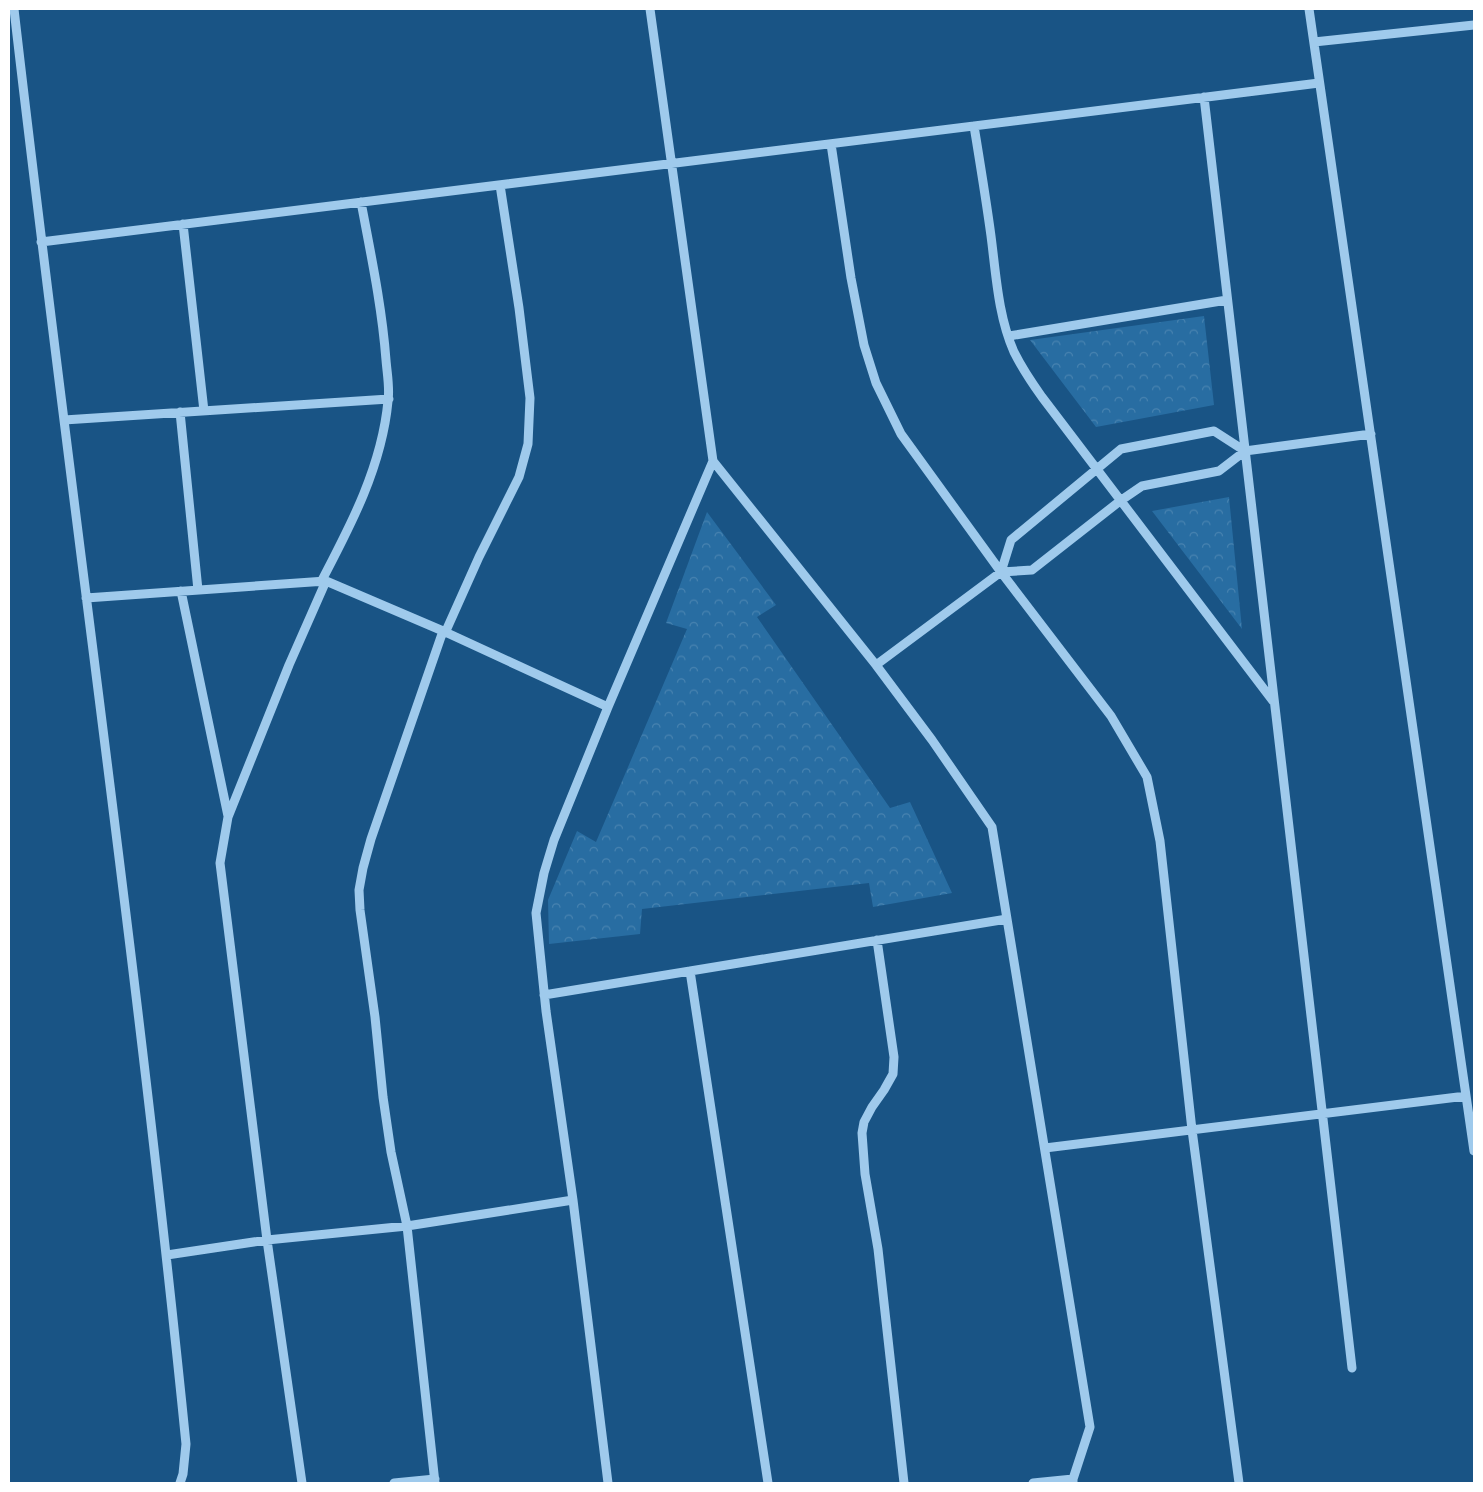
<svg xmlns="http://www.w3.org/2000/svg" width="1483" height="1492" viewBox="0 0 1483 1492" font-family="Poppins,sans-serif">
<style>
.park{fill:url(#park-crowns)}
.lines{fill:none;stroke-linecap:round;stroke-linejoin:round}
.minor{stroke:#9fcaec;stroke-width:9}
</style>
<defs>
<pattern id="park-crowns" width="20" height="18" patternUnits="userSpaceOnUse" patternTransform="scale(1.25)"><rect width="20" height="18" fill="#286da2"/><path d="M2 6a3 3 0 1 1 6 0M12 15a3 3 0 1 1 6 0" fill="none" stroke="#4883b0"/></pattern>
</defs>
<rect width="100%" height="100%" fill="#195485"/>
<path class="park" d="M1204,316L1214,405L1096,427L1030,340Z
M1229,497L1242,629L1152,511Z
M707,512L776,605L757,617L890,808L910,802L952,893L873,907L869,883L642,909L640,934L549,944L548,900L577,831L596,842L687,629L666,623Z"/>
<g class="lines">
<path class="minor" d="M14,9C69,487 138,965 186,1444L183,1474L180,1483
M650,9L713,461L876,665L932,740L992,827L1090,1427L1073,1479V1483
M1309,9L1474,1151
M1314,42L1474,25
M1204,97L1352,1368
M974,126C980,163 986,199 991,236C996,274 998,316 1014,352C1022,368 1032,383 1042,397L1273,701
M831,144L851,278L864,345L876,383L901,434L1001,572L1111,716L1147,777L1160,841L1192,1130L1239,1483
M183,224L204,411
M41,242L1319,83
M1009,336L1227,300
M180,412L198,590
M64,420L389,399
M1001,572L1032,570L1120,501L1142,486L1219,471L1245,451L1371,434
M321,582C351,525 382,466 388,401C390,388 387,373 386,360C382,307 371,255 361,202
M181,591L228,816
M86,598L326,581L443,631L608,707
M445,633L479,557L519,477L528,444L530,398L519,308L500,185
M876,665L1001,572L1011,540L1121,449L1214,431L1245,451
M877,940L894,1057L893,1074L884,1090L872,1107L864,1122L862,1133L865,1174L878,1249L904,1483
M690,971L768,1483
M544,995L1007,919
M1045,1148L1466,1096
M167,1255L267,1240L407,1226L573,1200
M302,1483L267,1240L220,863L228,817L289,665L326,581
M394,1483L435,1479
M435,1483L407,1226L391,1152L383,1097L375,1017L360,910L359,890L363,868L371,839L443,631
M608,1483L573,1200L546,1011L536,913L544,873L554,840L608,707L713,461
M1033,1483L1073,1479"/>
</g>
<rect width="1483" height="1492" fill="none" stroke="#ffffff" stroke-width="20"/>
</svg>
